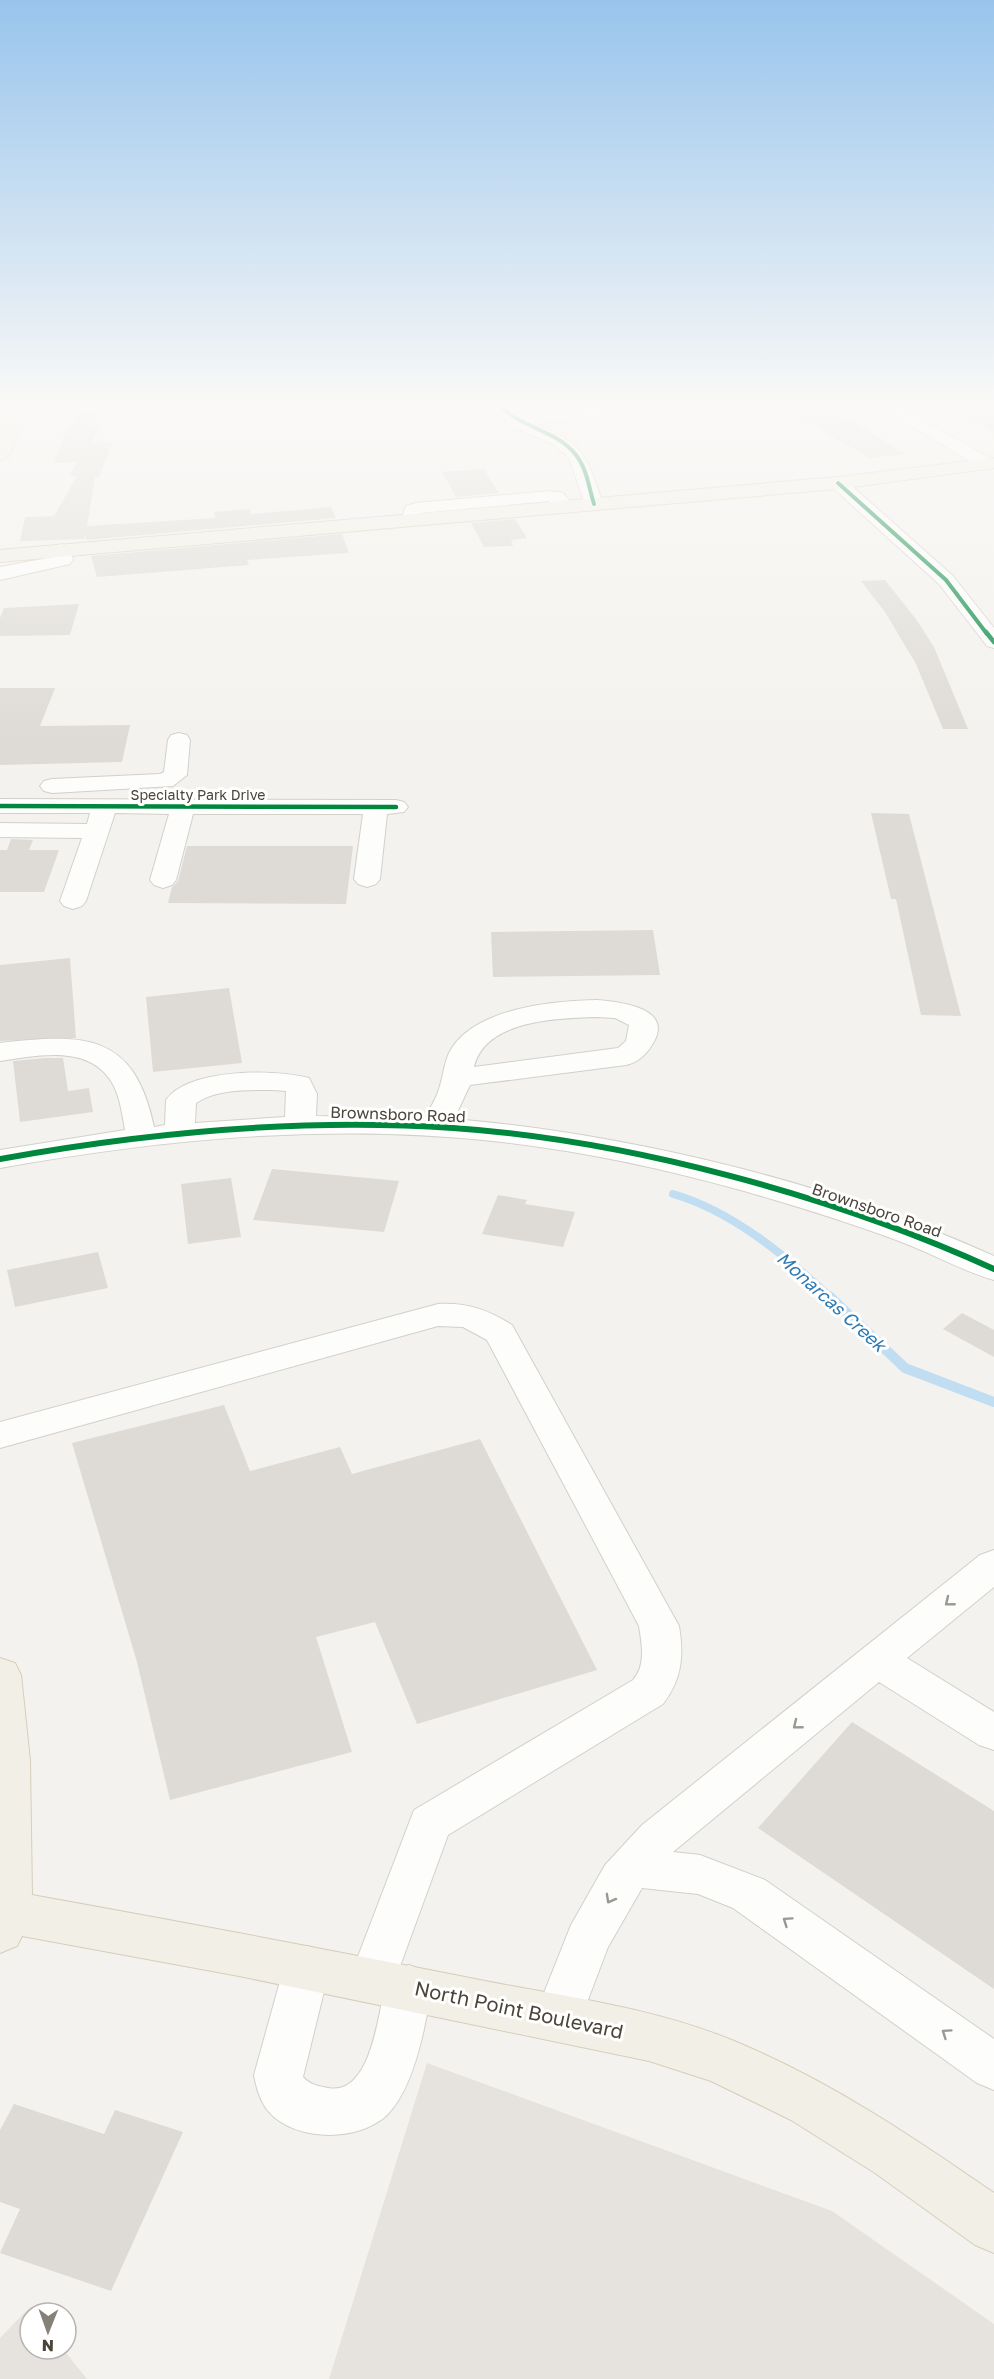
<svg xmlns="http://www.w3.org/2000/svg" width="994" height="2379" viewBox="0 0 994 2379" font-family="'Golos Text',sans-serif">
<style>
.industrial{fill:#e6e2de}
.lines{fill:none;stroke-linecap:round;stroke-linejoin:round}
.stream-far1{stroke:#c0ddf1;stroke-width:8}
.stream{stroke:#c0ddf1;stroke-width:10}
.building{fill:#dedbd6}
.minor-casing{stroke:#d2d0cb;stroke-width:2}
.major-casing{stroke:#d6cebb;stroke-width:2}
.minor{fill:#fdfdfc;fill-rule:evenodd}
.major{fill:#f2efe6;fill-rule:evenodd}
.cycleway-far2-casing{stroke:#fff;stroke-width:6}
.cycleway-far1-casing{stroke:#fff;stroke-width:8}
.cycleway-casing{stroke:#fff;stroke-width:10}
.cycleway-far2{stroke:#00873e;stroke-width:4}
.cycleway-far1{stroke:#00873e;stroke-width:4.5}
.cycleway{stroke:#00873e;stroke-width:6}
.oneway{stroke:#9b9791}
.labels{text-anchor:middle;stroke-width:6;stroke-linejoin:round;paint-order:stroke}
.far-street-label{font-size:14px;fill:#4b4439;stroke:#fff}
.street-label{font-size:16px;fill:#4b4439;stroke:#fff}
.water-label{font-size:18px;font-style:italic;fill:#2e7ab2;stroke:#fff}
.near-street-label{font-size:20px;fill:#4b4439;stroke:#fff}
</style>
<rect width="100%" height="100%" fill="#f4f2ee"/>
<path class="industrial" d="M427,2063L832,2211L994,2324V2379H329Z
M30,2307L35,2313H30V2349H63L87,2379H0V2338Z"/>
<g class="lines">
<path class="stream-far1" d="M673,1194C732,1211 786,1256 831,1298"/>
<path class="stream" d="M829,1296L905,1368L994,1402"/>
</g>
<path class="building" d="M946,404H994V433Z
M820,405L842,419L846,418L906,454L869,458L786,409Z
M78,411H99L93,426H99L92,442H97L100,437L101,442H113L99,477H95L87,526L215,518L214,512L250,509L251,514L331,507L336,518L86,540L85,535L84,539L20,541L25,517L54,516L77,476H69L78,462L54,463L68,427H72Z
M484,469L499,493L456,497L442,472Z
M515,519L527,538L511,540L513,546L484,547L471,523Z
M342,534L349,553L247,560L249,565L97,577L91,556Z
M885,580L916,619L934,647L968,729H943L916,664L885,612L861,581Z
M79,604L70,635L0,636V618L4,608Z
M0,688H55L40,726L130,725L122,762L0,765Z
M871,813L909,814L961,1016L921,1015L896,899H891Z
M11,839L33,840L29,850H59L44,892H0V850H7Z
M187,846H353L346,904L168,903L172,887L178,881Z
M653,930L660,975L493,977L491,932Z
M70,958L76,1038L0,1041V965Z
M229,988L242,1063L153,1072L146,997Z
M45,1058H63L68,1091L89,1088L93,1112L20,1122L13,1061Z
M272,1169L399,1181L384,1232L253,1220Z
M231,1178L241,1237L188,1244L181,1184Z
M498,1195L527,1200L525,1204L575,1212L563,1247L482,1234Z
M98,1252L108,1288L15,1307L7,1270Z
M962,1313L994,1330V1357L943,1329Z
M224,1405L250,1471L340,1447L352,1474L480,1439L597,1670L417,1724L375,1622L316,1637L352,1752L170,1800L137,1662L72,1443Z
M852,1722L994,1811V1989L758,1828Z
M14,2104L104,2134L115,2110L183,2132L111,2291L0,2253L20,2209L0,2202V2130Z"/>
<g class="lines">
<g class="minor-casing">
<path id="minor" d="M0,404H26L28,407L20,412L0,413Z
M490,404H507L521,416L610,404H658L650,409L536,424C586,446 586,454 603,504L594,509L585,504L569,458L553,444L509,425Z
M874,404H895L993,460L994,466L987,469L981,468Z
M838,478L844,479L953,576L994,628V648L987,646L939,584L832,487L829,483Z
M549,491L563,493L575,507L572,511H560L549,501L421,513L417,524L410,526L401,520L406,506L416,503Z
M62,544L71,550L73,560L70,564L0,580V567L53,557L55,546Z
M179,733L187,735L190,740L187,775L173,786L52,793L44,791L40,786L44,781L52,779L160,774L164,772L168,740L171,735Z
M0,799L396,800L404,802L408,807L404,812L387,814L380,879L376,884L367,887L358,884L354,879L363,814H193L176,880L172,885L163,888L154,885L150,880L169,814L115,813L86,901L82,906L73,909L64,906L60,901L82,838L0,837V823L87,824L90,813H0Z
M597,1000C621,1002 676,1008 652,1045C645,1056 638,1062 626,1065L470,1085L454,1119C630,1134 833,1183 994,1256V1280C965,1272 937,1256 909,1245C855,1224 799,1207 744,1191C662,1168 578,1150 493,1141C329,1123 162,1139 0,1168V1150L125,1130C122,1114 120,1095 111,1081C87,1044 37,1056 0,1061V1043C83,1034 134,1031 154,1127L165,1125L166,1100C188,1068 275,1069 309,1078L317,1094L316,1116L425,1118C430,1108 436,1099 439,1089C443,1077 444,1064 449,1053C472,1008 552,1001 597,1000ZM597,1017L615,1018L629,1025L626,1041L618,1048L474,1067C485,1020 557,1018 597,1017ZM272,1090L286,1091L285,1117L195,1123L196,1103C217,1089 247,1090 272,1090Z
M438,1304C466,1302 489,1310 512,1325L679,1626C684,1656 682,1679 663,1704L448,1835L399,1969L409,1965L426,1972C435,1993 428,2007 424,2029C418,2056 408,2093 388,2114C360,2142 297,2142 270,2113C261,2104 256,2087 254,2075L284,1967L290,1952L307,1946L324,1952L330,1967L303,2077C310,2085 318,2086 328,2088C368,2096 377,2024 383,1997L372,2002L355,1995L349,1980L414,1810L633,1680C646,1665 642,1645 639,1626L487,1340L463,1327L438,1326L0,1448V1422Z
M994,1550V1587L907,1658L994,1712V1750L979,1745L879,1682L673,1852L700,1855L765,1880L994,2039V2090L977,2083L733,1908L698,1894L642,1888L608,1947L575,2034L558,2040L541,2034L534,2018L571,1925L605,1865L642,1825L980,1555Z"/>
</g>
<g class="major-casing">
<path id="major" d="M13,404H30L9,456L0,461V435Z
M994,458V468L838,489L0,562V550L838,477Z
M0,1658L15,1663L21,1675L30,1760L32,1895C182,1922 331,1950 480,1980C566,1997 657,2008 739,2043C831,2082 912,2136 994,2193V2253L975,2245L875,2173L791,2120L711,2081L649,2061L239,1976L22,1936L17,1946L0,1953Z"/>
</g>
<use href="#minor" class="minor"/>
<use href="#major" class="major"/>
<g class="cycleway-far2-casing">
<path id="cycleway-far2" d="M498,404C520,428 557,430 576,455C587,469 589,488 594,504
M838,483L946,580L987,634"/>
</g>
<g class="cycleway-far1-casing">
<path id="cycleway-far1" d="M986,632L994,642
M0,806L396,807"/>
</g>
<g class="cycleway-casing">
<path id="cycleway" d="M0,1159C149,1132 301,1118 453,1128C628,1140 834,1196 994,1269"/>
</g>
<use href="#cycleway-far2" class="cycleway-far2"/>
<use href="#cycleway-far1" class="cycleway-far1"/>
<use href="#cycleway" class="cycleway"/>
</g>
<defs><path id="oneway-chevron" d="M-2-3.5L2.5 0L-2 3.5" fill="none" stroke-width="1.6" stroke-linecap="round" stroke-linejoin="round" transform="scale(1.5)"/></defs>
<g class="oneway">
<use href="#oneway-chevron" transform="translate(949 1602) rotate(141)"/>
<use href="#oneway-chevron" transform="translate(797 1725) rotate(141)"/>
<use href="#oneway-chevron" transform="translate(610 1899) rotate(119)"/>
<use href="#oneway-chevron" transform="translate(787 1921) rotate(-145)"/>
<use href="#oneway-chevron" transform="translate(946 2033) rotate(-145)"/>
</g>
<linearGradient id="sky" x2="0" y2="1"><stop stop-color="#98c4ec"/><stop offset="0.55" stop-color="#faf9f7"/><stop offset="1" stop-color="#faf9f7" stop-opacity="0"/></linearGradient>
<rect width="994" height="737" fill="url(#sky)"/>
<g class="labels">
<g class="far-street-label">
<text x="198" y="800">Specialty Park Drive</text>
</g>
<g class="street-label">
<text transform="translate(398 1114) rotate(2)" y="6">Brownsboro Road</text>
<text transform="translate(877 1210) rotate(19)" y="6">Brownsboro Road</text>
</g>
<g class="water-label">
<text transform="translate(831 1302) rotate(42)" y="6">Monarcas Creek</text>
</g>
<g class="near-street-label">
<text transform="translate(519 2010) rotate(12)" y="7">North Point Boulevard</text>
</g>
</g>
<g transform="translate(48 2331) rotate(181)"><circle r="28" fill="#ffffff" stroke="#b7b4b0" stroke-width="1.5"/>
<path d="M0-4.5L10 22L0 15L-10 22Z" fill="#868178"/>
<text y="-9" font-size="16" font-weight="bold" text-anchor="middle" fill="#4b4439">N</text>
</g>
</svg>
